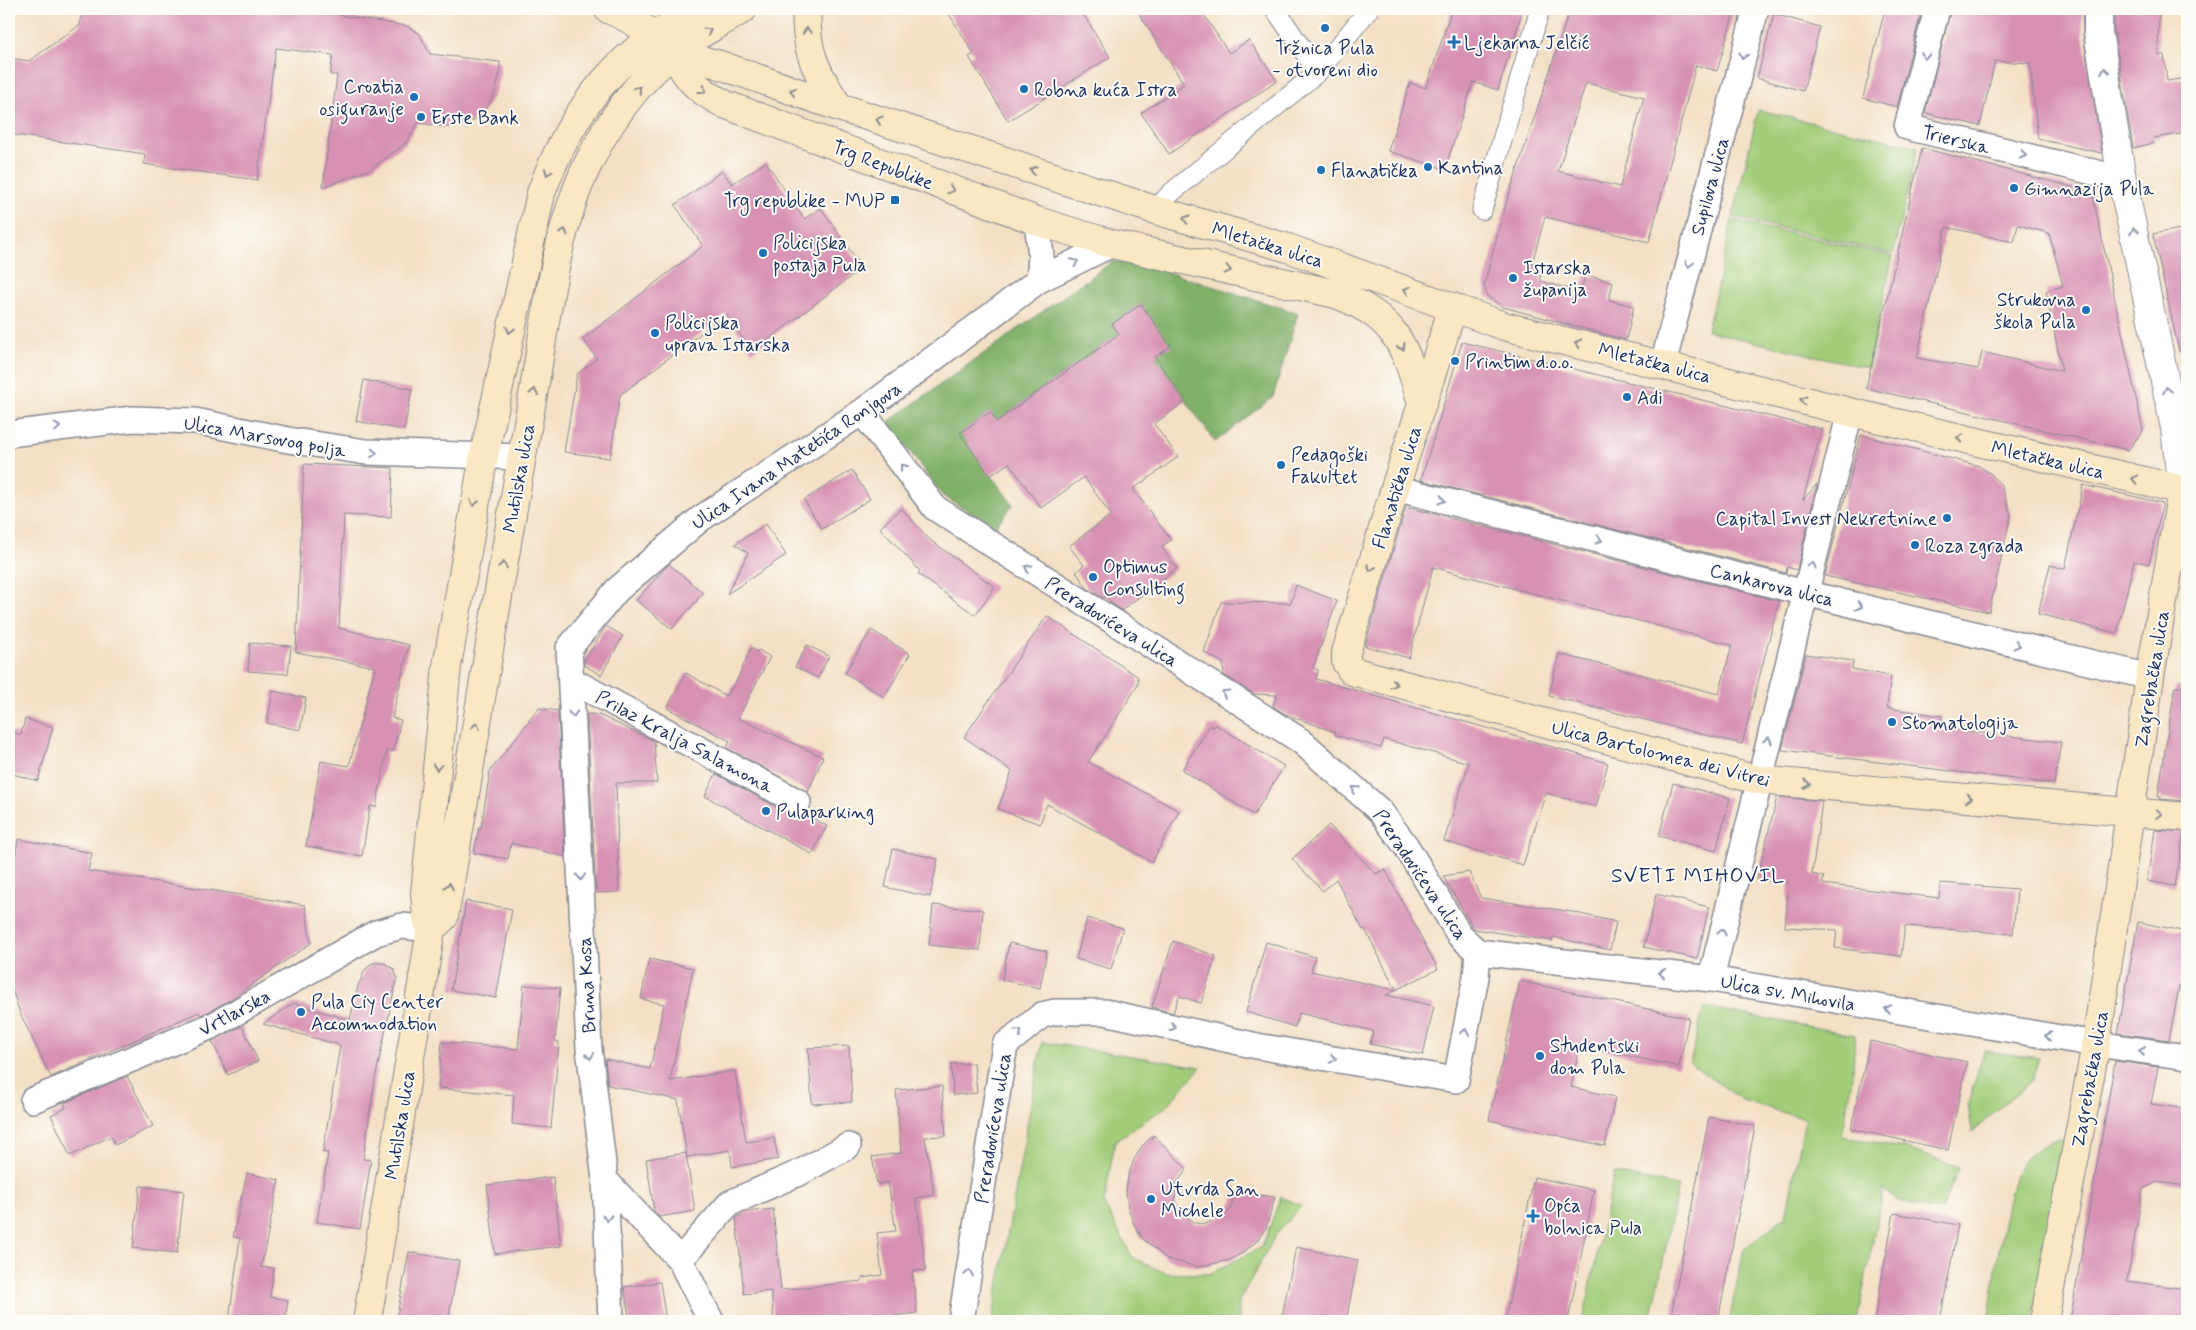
<svg xmlns="http://www.w3.org/2000/svg" width="2196" height="1330" viewBox="0 0 2196 1330" font-family="Mynerve,sans-serif">
<style>
.green{fill:#a1cc78;stroke:#5e7e6b}
.forest{fill:#80b068;stroke:#4e7063}
.building{fill:#d791b3;fill-rule:evenodd}
.lines{fill:none;stroke-linecap:round;stroke-linejoin:round}
.pedestrian-casing{stroke:#878892;stroke-width:21}
.minor-casing{stroke:#878892;stroke-width:28}
.tertiary-casing{stroke:#878892;stroke-width:30}
.secondary-casing{stroke:#878892;stroke-width:30}
.pedestrian{stroke:#fff;stroke-width:19}
.minor{stroke:#fff;stroke-width:25}
.tertiary{stroke:#fff;stroke-width:28}
.secondary{stroke:#fae7c3;stroke-width:28}
.oneway{stroke:#8a8b90}
.oneway2{stroke:#8d97ae}
.poi-dot{fill:#1f6fb2;stroke:#fdfcf7;stroke-width:2}
.labels{text-anchor:middle;stroke-width:4;stroke-linejoin:round;paint-order:stroke}
.poi-label{font-size:19px;fill:#1b2f5e;stroke:#fdfcf7;text-anchor:start}
.street-label{font-size:19px;fill:#1b2f5e;stroke:#fdfcf7}
.quarter-label{font-size:21px;letter-spacing:1px;fill:#1b2f5e;stroke:#fdfcf7}
</style>
<rect width="100%" height="100%" fill="#fdfcf7"/>
<filter id="ink" filterUnits="userSpaceOnUse"><feTurbulence type="fractalNoise" baseFrequency=".02" numOctaves="2"/><feDisplacementMap in="SourceGraphic" scale="10" xChannelSelector="R" yChannelSelector="G"/><feConvolveMatrix kernelMatrix="1 2 1 2 8 2 1 2 1" color-interpolation-filters="sRGB"/></filter>
<filter id="wash" filterUnits="userSpaceOnUse"><feTurbulence type="fractalNoise" baseFrequency=".0096" numOctaves="4" result="noise"/><feDisplacementMap in="SourceGraphic" scale="20" xChannelSelector="R" yChannelSelector="G"/><feGaussianBlur stdDeviation="1.12" result="paint"/><feColorMatrix in="noise" values="0 0 0 0 0 0 0 0 0 0 0 0 0 0 0 0 0 1.4 0 .05"/><feComposite in="paint" operator="in"/></filter>
<g filter="url(#wash)">
<rect width="100%" height="100%" fill="#f3e0c5"/>
<path class="green" d="M1758,110L1918,147L1893,254L1733,217Z
M1732,220L1893,256L1868,368L1707,331Z
M1704,1007L1855,1035L1853,1072L1842,1136L1908,1149L1959,1168L1941,1211L1899,1201L1883,1190L1857,1321H1729L1744,1249L1786,1216L1805,1119L1742,1100L1690,1063Z
M1042,1042L1201,1067L1167,1106L1115,1141L1104,1204L1133,1258L1165,1273L1209,1274L1262,1247L1281,1197L1301,1206L1275,1236L1239,1301V1321H992Z
M1984,1051L2039,1058L2032,1080L1972,1132L1968,1104Z
M2069,1138L2033,1321H1988C1993,1292 2007,1179 2023,1161C2035,1148 2052,1139 2069,1138Z
M1614,1173L1678,1186L1651,1321H1583Z"/>
<path class="forest" d="M1113,261L1145,265L1298,313L1273,397L1215,442L1155,357L1170,346L1141,304L1113,324L1119,334L997,421L990,412L960,433L1013,505L995,527L943,496L888,422Z"/>
<g id="blocks">
<path class="building" d="M82,9H338L339,15L406,26L419,33L430,54L500,62V73L496,90L489,104L481,115L471,122L447,127L418,123L406,143L371,169L323,187L337,75H330L333,55L276,48L257,180L144,164L145,154L9,134V58L29,61L80,25Z
M946,9H1080L1110,57L1008,121L969,57L974,54Z
M1136,9H1200L1229,53L1249,40L1277,81L1169,154L1141,113L1184,84Z
M1452,9H1523L1498,90L1473,82L1445,169L1388,151L1410,83L1426,88Z
M1570,9H1735L1717,71L1696,65L1649,242L1545,217L1532,263L1540,268L1541,281L1581,292L1585,275L1613,282L1609,300L1634,306L1626,340L1503,307L1487,296L1484,285L1506,204ZM1586,83L1644,97L1620,187L1558,171Z
M1885,9H1922L1897,107L1863,98Z
M1951,9H2082L2083,35L2102,153L2038,139L2030,63L1995,61L1980,126L1925,113Z
M2114,9H2159L2158,55H2164L2167,81L2187,78V133L2153,138L2154,143L2133,148L2114,31Z
M1774,14L1820,27L1803,91L1757,78Z
M1922,148L2092,192L2143,431L2128,450L1866,388ZM2018,225L2049,233L2063,286L2046,291L2062,371L1982,352L1978,369L1917,358L1946,227L2014,242Z
M766,162L804,219L821,208L862,268L752,352L726,314L620,395L610,458L564,452L577,374L597,359L583,339L703,246L675,205L722,171L732,184Z
M2187,228V350L2179,351L2153,234Z
M1141,304L1171,346L1155,357L1186,401L1154,424L1178,457L1133,489L1171,540L1161,547L1177,568L1122,610L1112,604L1106,596L1103,598L1088,589L1076,572L1084,565L1069,546L1111,515L1084,477L1041,508L1009,463L990,476L960,433L990,412L997,421L1119,334L1112,324Z
M1462,342L1822,429L1803,500L1817,484L1797,570L1787,567L1786,573L1421,480Z
M364,380L412,389L404,430L356,421Z
M1861,435L1979,466L1991,474L2001,485L2011,515L1989,612L1825,576Z
M304,464L393,468L391,517L344,515L339,628L409,645L392,718L401,720L393,752L387,750L376,807L370,806L362,856L306,846L321,761L349,766L375,667L296,652Z
M852,470L870,499L822,529L804,500Z
M2083,485L2163,503L2149,564L2134,561L2117,633L2038,614L2050,565L2065,569Z
M1406,507L1779,601L1742,744L1549,696L1559,654L1719,694L1732,645L1462,575L1433,567L1409,658L1365,646Z
M901,508L930,540L995,587L975,615L918,574L920,571L880,528Z
M766,524L786,555L727,594L748,553L735,544Z
M669,564L703,593L672,629L636,600Z
M1296,585L1337,601L1313,668L1318,670L1316,679L1608,763L1596,807L1546,793L1523,865L1444,841L1469,763L1384,739L1381,748L1335,735V732L1285,714L1273,706L1277,695L1254,694L1224,675L1223,663L1204,652L1221,602L1291,603Z
M1047,616L1138,677V685L1088,762L1179,811L1152,862L1047,804L1040,824L998,809L1012,771L964,737Z
M606,626L623,636L601,675L584,665V661Z
M871,630L910,654L884,697L845,673Z
M250,643L291,646L288,674L248,671Z
M807,645L829,656L818,678L795,667Z
M751,648L757,652L759,650L770,657L738,718L823,757L808,792L727,748L730,741L667,708L686,673L726,696L736,682Z
M1806,654L1853,661L1852,669L1891,676L1887,708L1942,716L1940,728L2061,742L2054,784L1782,750Z
M2175,687H2187V801L2160,799L2161,796H2158Z
M273,691L306,698L300,730L267,723Z
M539,708L558,711L565,857L511,843L508,859L474,853L479,828H481L490,771Z
M587,714L599,715L654,741L657,783H616L619,892L596,893Z
M25,719L53,727L38,781L9,773V731L21,735Z
M1210,725L1213,727L1216,725L1284,766L1254,815L1182,770Z
M716,774L791,815L798,816L805,814L827,826L812,854L705,796Z
M1673,783L1730,798L1716,851L1659,836Z
M1777,797L1822,801L1812,874L1824,877L1822,884L1939,898L1940,883L2017,889L2013,934L1905,926L1901,956L1835,948L1837,930L1785,927L1789,883L1757,880Z
M1329,825L1376,874L1385,869L1438,969L1396,990L1365,929L1363,930L1336,879L1323,891L1292,859Z
M2155,830L2184,832L2175,886L2147,881Z
M18,839L92,853L88,871L305,905L311,943L230,1000L208,1012L200,1015L199,1012L51,1077L20,1013L9,980V903Z
M893,849L938,859L930,897L885,887Z
M1469,872L1481,898L1567,911L1616,922L1610,950L1553,937L1552,941L1474,929L1443,876Z
M1656,894L1709,907L1697,959L1644,947Z
M466,901L512,909L496,998L451,990Z
M933,905L983,910L980,950L929,945Z
M1087,918L1123,928L1111,969L1076,959Z
M2138,922L2187,932V946L2169,1040L2118,1033Z
M1173,941L1216,956L1201,1003L1179,996L1173,1013L1152,1007Z
M1266,942L1315,957L1311,971L1395,990L1386,995L1434,1006L1423,1055L1370,1044L1373,1031L1299,1013L1295,1027L1246,1012Z
M1009,943L1047,951L1040,988L1002,980Z
M649,959L693,968L670,1081L735,1071L746,1142L774,1138L778,1159L732,1167L730,1150L687,1157L678,1100L608,1085L605,1059L650,1069L664,1004L641,999Z
M372,963H384L394,969L397,977L375,1079L363,1159L371,1160L360,1229L317,1222L328,1153L323,1152L340,1045L263,1024L294,1003L350,1020L358,986L365,970Z
M1520,981L1689,1018L1679,1067L1580,1045L1571,1087L1615,1097L1605,1146L1489,1120Z
M524,985L560,988L555,1041L559,1042L551,1128L512,1124L514,1095L438,1088L442,1042L518,1049Z
M242,1026L258,1061L228,1075L212,1041Z
M1870,1041L1967,1062L1948,1150L1851,1129Z
M849,1046L852,1102L812,1104L808,1048Z
M2115,1061L2158,1067L2151,1104L2187,1109V1186L2157,1182L2143,1189L2127,1281L2187,1289V1321H2070Z
M974,1063L977,1093L953,1095L951,1064Z
M127,1076L153,1126L115,1145L111,1136L70,1156L51,1115L66,1108L64,1103Z
M942,1086L946,1136L925,1137L934,1195L916,1198L926,1270L912,1271L917,1313L855,1321H774L771,1291L744,1294L736,1218L746,1212L773,1209L781,1290L862,1281V1278L882,1275L877,1233L896,1231L888,1182L877,1184L872,1157L901,1153L896,1090Z
M1709,1117L1755,1126L1718,1321H1670Z
M1154,1135L1187,1169L1176,1184L1175,1203L1180,1212L1195,1223L1205,1224L1223,1217L1230,1210L1235,1192L1275,1197L1266,1228L1256,1242L1244,1252L1230,1260L1198,1267L1167,1259L1142,1238L1134,1224L1128,1208L1126,1192L1128,1176L1134,1160L1142,1146Z
M686,1153L695,1211L659,1217L654,1211L646,1159Z
M247,1173L279,1180L261,1267L274,1268L270,1297L288,1300L285,1321H229L240,1238L233,1237Z
M553,1177L561,1246L495,1254L487,1185Z
M1534,1177L1594,1190L1568,1321H1505Z
M140,1186L184,1191L177,1253L133,1248Z
M1894,1213L1958,1225L1940,1321H1874Z
M1296,1247L1358,1260L1346,1321H1281Z
M409,1252L459,1261L448,1321H396Z
M660,1282L666,1321H630L624,1287Z"/>
</g>
</g>
<g filter="url(#ink)">
<use href="#blocks" fill-opacity="0" stroke="#878892" stroke-width="1"/>
<g class="lines">
<g class="pedestrian-casing">
<path id="pedestrian" d="M1275,9L1318,72
M1155,210L1171,193L1318,72L1369,9
M1482,210L1540,9"/>
</g>
<g class="minor-casing">
<path id="minor" d="M1937,9L1907,127L2122,179
M1037,221L1041,256L1039,280
M1663,364L1756,9
M862,412L935,508L1301,741L1380,811L1406,846L1460,936L1478,952
M9,434L133,419L160,420L195,421L288,440L366,452L522,457
M1395,488L1805,593L2150,677
M571,680L798,802
M1478,952L1711,979L2096,1044L2187,1057
M1711,979L1850,412
M33,1100L214,1025L376,933L402,926L431,929
M605,1180L680,1260L711,1321
M680,1260L730,1203L801,1172L848,1146
M611,1321L605,1180L589,1048L569,648L617,590L700,519L862,412L1039,280L1112,244
M961,1321L1005,1045L1042,1015L1055,1012H1105L1257,1046L1456,1080L1476,977L1478,952"/>
</g>
<g class="tertiary-casing">
<path id="tertiary" d="M2098,9V32L2122,179L2175,428L2182,490"/>
</g>
<g class="secondary-casing">
<path id="secondary" d="M608,9C632,19 654,33 672,53C679,61 683,71 690,79C699,90 712,97 724,104L1037,221L1112,244L1336,294C1397,318 1404,344 1422,403
M807,9C804,50 817,74 839,107
M672,53L717,64L839,107L1155,210L1288,248L1504,326L1850,412L2187,491
M1453,307L1395,488L1346,653V662L1352,671L1758,780L2187,817
M431,929L444,917C474,747 500,576 531,406C545,330 554,233 588,164C607,124 637,82 672,54C693,36 720,24 743,9
M367,1321L431,929L427,919L425,893L447,666L484,455L541,193C559,143 587,94 627,58C648,39 672,24 696,9
M2044,1321L2096,1044L2150,677L2182,490"/>
</g>
<use href="#pedestrian" class="pedestrian"/>
<use href="#minor" class="minor"/>
<use href="#tertiary" class="tertiary"/>
<use href="#secondary" class="secondary"/>
</g>
<defs><path id="oneway-chevron" d="M-2-3.5L2.5 0L-2 3.5" fill="none" stroke-width="1.6" stroke-linecap="round" stroke-linejoin="round" transform="scale(1.25)"/></defs>
<g class="oneway">
<use href="#oneway-chevron" transform="translate(708 31) rotate(-32)"/>
<use href="#oneway-chevron" transform="translate(807 31) rotate(-94)"/>
<use href="#oneway-chevron" transform="translate(638 89) rotate(-50)"/>
<use href="#oneway-chevron" transform="translate(703 90) rotate(38)"/>
<use href="#oneway-chevron" transform="translate(793 91) rotate(-160)"/>
<use href="#oneway-chevron" transform="translate(879 120) rotate(-162)"/>
<use href="#oneway-chevron" transform="translate(1033 170) rotate(-162)"/>
<use href="#oneway-chevron" transform="translate(548 172) rotate(111)"/>
<use href="#oneway-chevron" transform="translate(951 190) rotate(20)"/>
<use href="#oneway-chevron" transform="translate(1186 219) rotate(-164)"/>
<use href="#oneway-chevron" transform="translate(564 232) rotate(-75)"/>
<use href="#oneway-chevron" transform="translate(1228 270) rotate(13)"/>
<use href="#oneway-chevron" transform="translate(1407 290) rotate(-161)"/>
<use href="#oneway-chevron" transform="translate(510 330) rotate(103)"/>
<use href="#oneway-chevron" transform="translate(1578 343) rotate(-166)"/>
<use href="#oneway-chevron" transform="translate(1402 347) rotate(60)"/>
<use href="#oneway-chevron" transform="translate(534 392) rotate(-80)"/>
<use href="#oneway-chevron" transform="translate(1803 400) rotate(-166)"/>
<use href="#oneway-chevron" transform="translate(1960 438) rotate(-167)"/>
<use href="#oneway-chevron" transform="translate(2135 479) rotate(-167)"/>
<use href="#oneway-chevron" transform="translate(474 503) rotate(100)"/>
<use href="#oneway-chevron" transform="translate(503 565) rotate(-80)"/>
<use href="#oneway-chevron" transform="translate(1371 568) rotate(107)"/>
<use href="#oneway-chevron" transform="translate(1394 684) rotate(15)"/>
<use href="#oneway-chevron" transform="translate(476 726) rotate(-80)"/>
<use href="#oneway-chevron" transform="translate(437 767) rotate(95)"/>
<use href="#oneway-chevron" transform="translate(1807 784) rotate(5)"/>
<use href="#oneway-chevron" transform="translate(1969 798) rotate(5)"/>
<use href="#oneway-chevron" transform="translate(2159 814) rotate(6)"/>
<use href="#oneway-chevron" transform="translate(449 886) rotate(-80)"/>
</g>
<g class="oneway2">
<use href="#oneway-chevron" transform="translate(1743 56) rotate(105)"/>
<use href="#oneway-chevron" transform="translate(1925 56) rotate(104)"/>
<use href="#oneway-chevron" transform="translate(2105 71) rotate(-99)"/>
<use href="#oneway-chevron" transform="translate(2023 155) rotate(14)"/>
<use href="#oneway-chevron" transform="translate(2134 231) rotate(-102)"/>
<use href="#oneway-chevron" transform="translate(1075 262) rotate(-26)"/>
<use href="#oneway-chevron" transform="translate(1689 264) rotate(105)"/>
<use href="#oneway-chevron" transform="translate(2167 390) rotate(-102)"/>
<use href="#oneway-chevron" transform="translate(57 427) rotate(-6)"/>
<use href="#oneway-chevron" transform="translate(374 453) rotate(4)"/>
<use href="#oneway-chevron" transform="translate(903 467) rotate(-128)"/>
<use href="#oneway-chevron" transform="translate(1442 500) rotate(14)"/>
<use href="#oneway-chevron" transform="translate(1599 540) rotate(14)"/>
<use href="#oneway-chevron" transform="translate(1812 565) rotate(-76)"/>
<use href="#oneway-chevron" transform="translate(1028 568) rotate(-148)"/>
<use href="#oneway-chevron" transform="translate(1859 606) rotate(14)"/>
<use href="#oneway-chevron" transform="translate(2017 645) rotate(14)"/>
<use href="#oneway-chevron" transform="translate(1225 693) rotate(-148)"/>
<use href="#oneway-chevron" transform="translate(573 714) rotate(87)"/>
<use href="#oneway-chevron" transform="translate(1768 740) rotate(-76)"/>
<use href="#oneway-chevron" transform="translate(1355 789) rotate(-138)"/>
<use href="#oneway-chevron" transform="translate(581 877) rotate(87)"/>
<use href="#oneway-chevron" transform="translate(1722 932) rotate(-77)"/>
<use href="#oneway-chevron" transform="translate(1662 973) rotate(-173)"/>
<use href="#oneway-chevron" transform="translate(1888 1009) rotate(-170)"/>
<use href="#oneway-chevron" transform="translate(1173 1027) rotate(12)"/>
<use href="#oneway-chevron" transform="translate(1019 1032) rotate(-42)"/>
<use href="#oneway-chevron" transform="translate(1465 1032) rotate(-79)"/>
<use href="#oneway-chevron" transform="translate(2048 1036) rotate(-171)"/>
<use href="#oneway-chevron" transform="translate(2142 1051) rotate(-172)"/>
<use href="#oneway-chevron" transform="translate(590 1056) rotate(83)"/>
<use href="#oneway-chevron" transform="translate(1333 1059) rotate(10)"/>
<use href="#oneway-chevron" transform="translate(607 1218) rotate(88)"/>
<use href="#oneway-chevron" transform="translate(969 1273) rotate(-81)"/>
</g>
</g>
<g class="poi-dot">
<circle cx="1325" cy="28" r="5"/>
<path d="M1451.5 34.5h5v5h5v5h-5v5h-5v-5h-5v-5h5z"/>
<circle cx="1024" cy="89" r="5"/>
<circle cx="414" cy="97" r="5"/>
<circle cx="421" cy="117" r="5"/>
<circle cx="1428" cy="167" r="5"/>
<circle cx="1321" cy="170" r="5"/>
<circle cx="2014" cy="188" r="5"/>
<rect x="890" y="195" width="10" height="10" rx="2.5"/>
<circle cx="763" cy="253" r="5"/>
<circle cx="1513" cy="278" r="5"/>
<circle cx="2086" cy="310" r="5"/>
<circle cx="655" cy="333" r="5"/>
<circle cx="1455" cy="361" r="5"/>
<circle cx="1627" cy="397" r="5"/>
<circle cx="1281" cy="465" r="5"/>
<circle cx="1947" cy="518" r="5"/>
<circle cx="1915" cy="545" r="5"/>
<circle cx="1093" cy="577" r="5"/>
<circle cx="1892" cy="722" r="5"/>
<circle cx="766" cy="811" r="5"/>
<circle cx="301" cy="1012" r="5"/>
<circle cx="1540" cy="1056" r="5"/>
<circle cx="1151" cy="1199" r="5"/>
<path d="M1530.5 1208.5h5v5h5v5h-5v5h-5v-5h-5v-5h5z"/>
</g>
<g class="labels">
<g class="poi-label">
<text x="1464" y="49">Ljekarna Jelčić</text>
<text x="1325" y="54" text-anchor="middle">Tržnica Pula<tspan x="1325" dy="22">- otvoreni dio</tspan></text>
<text x="404" y="93" text-anchor="end">Croatia<tspan x="404" dy="22">osiguranje</tspan></text>
<text x="1034" y="96">Robna kuća Istra</text>
<text x="431" y="124">Erste Bank</text>
<text x="1438" y="174">Kantina</text>
<text x="1331" y="177">Flanatička</text>
<text x="2024" y="195">Gimnazija Pula</text>
<text x="885" y="207" text-anchor="end">Trg republike - MUP</text>
<text x="773" y="249">Policijska<tspan x="773" dy="22">postaja Pula</tspan></text>
<text x="1523" y="274">Istarska<tspan x="1523" dy="22">županija</tspan></text>
<text x="2076" y="306" text-anchor="end">Strukovna<tspan x="2076" dy="22">škola Pula</tspan></text>
<text x="665" y="329">Policijska<tspan x="665" dy="22">uprava Istarska</tspan></text>
<text x="1465" y="368">Printim d.o.o.</text>
<text x="1637" y="404">Adi</text>
<text x="1291" y="461">Pedagoški<tspan x="1291" dy="22">Fakultet</tspan></text>
<text x="1937" y="525" text-anchor="end">Capital Invest Nekretnine</text>
<text x="1925" y="552">Roza zgrada</text>
<text x="1103" y="573">Optimus<tspan x="1103" dy="22">Consulting</tspan></text>
<text x="1902" y="729">Stomatologija</text>
<text x="776" y="818">Pulaparking</text>
<text x="311" y="1008">Pula Ciy Center<tspan x="311" dy="22">Accommodation</tspan></text>
<text x="1550" y="1052">Studentski<tspan x="1550" dy="22">dom Pula</tspan></text>
<text x="1161" y="1195">Utvrda San<tspan x="1161" dy="22">Michele</tspan></text>
<text x="1544" y="1212">Opća<tspan x="1544" dy="22">bolnica Pula</tspan></text>
</g>
<g class="street-label">
<text transform="translate(1956 139) rotate(14)" y="7">Trierska</text>
<text transform="translate(883 164) rotate(21)" y="7">Trg Republike</text>
<text transform="translate(1709 186) rotate(-75)" y="7">Supilova ulica</text>
<text transform="translate(1268 244) rotate(17)" y="7">Mletačka ulica</text>
<text transform="translate(1655 362) rotate(14)" y="7">Mletačka ulica</text>
<text transform="translate(265 436) rotate(10)" y="7">Ulica Marsovog polja</text>
<text transform="translate(796 455) rotate(-34)" y="7">Ulica Ivana Matetića Ronjgova</text>
<text transform="translate(2048 459) rotate(13)" y="7">Mletačka ulica</text>
<text transform="translate(518 478) rotate(-80)" y="7">Mutilska ulica</text>
<text transform="translate(1396 487) rotate(-73)" y="7">Flanatička ulica</text>
<text transform="translate(1772 584) rotate(14)" y="7">Cankarova ulica</text>
<text transform="translate(1112 621) rotate(32)" y="7">Preradovićeva ulica</text>
<text transform="translate(2151 679) rotate(-81)" y="7">Zagrebačka ulica</text>
<text transform="translate(685 741) rotate(28)" y="7">Prilaz Kralja Salamona</text>
<text transform="translate(1661 753) rotate(14)" y="7">Ulica Bartolomea dei Vitrei</text>
<text transform="translate(1421 874) rotate(56)" y="7">Preradovićeva ulica</text>
<text transform="translate(586 985) rotate(-93)" y="7">Bruna Kosa</text>
<text transform="translate(1788 992) rotate(10)" y="7">Ulica sv. Mihovila</text>
<text transform="translate(234 1012) rotate(-28)" y="7">Vrtlarska</text>
<text transform="translate(2089 1079) rotate(-80)" y="7">Zagrebačka ulica</text>
<text transform="translate(399 1125) rotate(-81)" y="7">Mutilska ulica</text>
<text transform="translate(992 1128) rotate(-81)" y="7">Preradovićeva ulica</text>
</g>
<g class="quarter-label">
<text x="1698" y="882">SVETI MIHOVIL</text>
</g>
</g>
<rect width="2196" height="1330" fill="none" stroke="#fdfcf7" stroke-width="30"/>
</svg>
